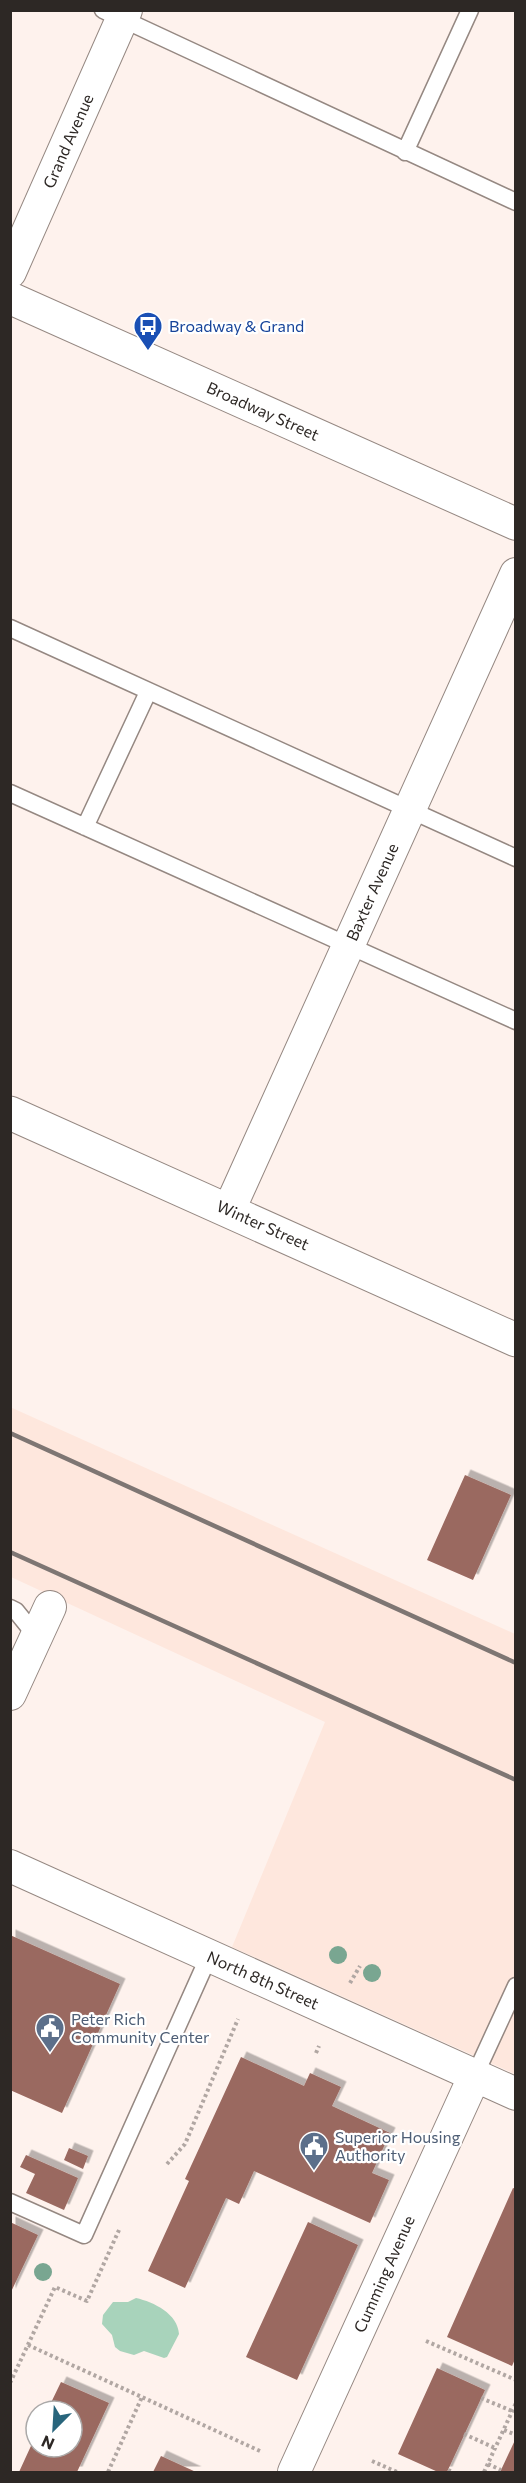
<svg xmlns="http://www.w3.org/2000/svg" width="526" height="2483" viewBox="0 0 526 2483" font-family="Commissioner,sans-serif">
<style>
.built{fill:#fee7dd}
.green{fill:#a8d3bb}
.building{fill:#9a6960;filter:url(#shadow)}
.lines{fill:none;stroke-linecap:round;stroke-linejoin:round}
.service-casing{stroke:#958882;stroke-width:19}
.minor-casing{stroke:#958882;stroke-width:34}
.tertiary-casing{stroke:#958882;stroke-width:35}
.path{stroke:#b1a7a3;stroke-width:4;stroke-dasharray:3 3;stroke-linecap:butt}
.service{stroke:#fff;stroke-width:16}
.minor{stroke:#fff;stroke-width:32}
.tertiary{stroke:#fff;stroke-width:33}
.rail{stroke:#7e7673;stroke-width:4.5}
.tree{fill:#79a691}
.labels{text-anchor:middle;stroke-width:4.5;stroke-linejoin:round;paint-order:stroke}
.street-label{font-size:16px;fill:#2d2825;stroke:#fff}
.transit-label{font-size:16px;fill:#164399;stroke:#fff;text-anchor:start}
.service-label{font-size:16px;fill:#4e5e75;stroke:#fff;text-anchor:start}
</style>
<defs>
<filter id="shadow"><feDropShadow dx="5.5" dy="-5.5" stdDeviation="0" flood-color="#0004"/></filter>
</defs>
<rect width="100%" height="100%" fill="#fef2ed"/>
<path class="built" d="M10,1407L515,1634V2074L232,1947L325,1722L11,1577Z"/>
<path class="green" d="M136,2298C154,2302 178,2314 179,2334L167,2357L164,2358L144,2351L134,2355L120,2351L115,2347L112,2335L102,2324L103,2315L113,2302H128Z"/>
<path class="building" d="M465,1475L511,1495L473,1580L427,1560Z
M10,1935L120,1984L62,2113L10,2090Z
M241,2057L304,2086L310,2073L341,2087L332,2106L390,2133L372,2173L389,2180L370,2223L254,2171L239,2204L226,2198L185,2288L148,2271L189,2181L185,2179Z
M69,2148L88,2156L83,2169L64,2160Z
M26,2155L78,2178L64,2210L26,2193L35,2174L20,2167Z
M513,2188L516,2189V2357L512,2366L447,2337Z
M10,2222L38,2235L10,2294Z
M308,2222L358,2245L297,2380L246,2357Z
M437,2368L485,2390L447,2472H438L398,2454Z
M61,2382L109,2403L77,2472H19L36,2435V2447H72V2411H47Z
M516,2438V2472H500L501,2470Z
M161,2456L196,2472H153Z"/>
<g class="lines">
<g class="service-casing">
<path id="service" d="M103,10L516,202
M405,152L470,10
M10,628L516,858
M10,793L516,1021
M85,827L148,692
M10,1608L16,1611L37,1637
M475,2075L516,1986
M10,2202L84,2235L209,1956"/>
</g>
<g class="minor-casing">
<path id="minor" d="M10,272L126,10
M10,298L516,524
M229,1210L516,574
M10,1694L50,1607
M10,1866L516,2094
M294,2472L475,2075"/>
</g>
<g class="tertiary-casing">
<path id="tertiary" d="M10,1113L516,1340"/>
</g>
<path class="path" d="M350,1983L360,1966
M316,2053L319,2046
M167,2164L185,2144L238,2019
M426,2341L516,2380
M28,2345L260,2451
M10,2383L55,2287L87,2301L119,2230
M481,2398L512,2411
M504,2430L516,2435
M464,2434L495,2448
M372,2461L397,2472
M488,2464L501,2470
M448,2470L453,2472
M108,2472L142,2397
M484,2472L516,2403"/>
<use href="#service" class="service"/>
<use href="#minor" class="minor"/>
<use href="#tertiary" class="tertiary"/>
<path class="rail" d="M10,1433L516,1663
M10,1552L516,1780"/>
</g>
<g class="tree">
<circle cx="338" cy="1955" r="9"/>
<circle cx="372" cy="1973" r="9"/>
<circle cx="43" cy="2272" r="9"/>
</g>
<defs>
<g id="bus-pin" transform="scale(1.5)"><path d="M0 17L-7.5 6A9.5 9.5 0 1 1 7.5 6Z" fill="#1a4fb4" stroke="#fff"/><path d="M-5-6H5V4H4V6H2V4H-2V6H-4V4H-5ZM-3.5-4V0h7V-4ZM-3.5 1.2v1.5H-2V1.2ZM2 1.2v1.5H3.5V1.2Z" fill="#fff"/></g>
<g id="civic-pin" transform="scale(1.5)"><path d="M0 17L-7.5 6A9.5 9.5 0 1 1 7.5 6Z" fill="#5c6f8a" stroke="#fff"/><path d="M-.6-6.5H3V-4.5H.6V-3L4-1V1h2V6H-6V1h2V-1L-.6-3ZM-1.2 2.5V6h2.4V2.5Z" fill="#fff"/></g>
</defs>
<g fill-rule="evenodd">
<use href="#bus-pin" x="148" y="326"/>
<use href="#civic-pin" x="50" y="2028"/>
<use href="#civic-pin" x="314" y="2146"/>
</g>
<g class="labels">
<g class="street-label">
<text transform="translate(68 141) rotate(-66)" y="6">Grand Avenue</text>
<text transform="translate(263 411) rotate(24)" y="6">Broadway Street</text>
<text transform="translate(372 892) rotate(-66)" y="6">Baxter Avenue</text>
<text transform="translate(263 1225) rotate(24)" y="6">Winter Street</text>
<text transform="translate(263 1980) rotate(24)" y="6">North 8th Street</text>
<text transform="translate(384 2274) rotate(-66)" y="6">Cumming Avenue</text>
</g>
<g class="transit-label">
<text x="169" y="332">Broadway &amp; Grand</text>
</g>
<g class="service-label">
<text x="71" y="2025">Peter Rich<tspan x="71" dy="18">Community Center</tspan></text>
<text x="335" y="2143">Superior Housing<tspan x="335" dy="18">Authority</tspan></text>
</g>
</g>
<rect width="526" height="2483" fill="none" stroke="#2d2825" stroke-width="24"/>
<g transform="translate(54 2429) rotate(204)"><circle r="28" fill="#ffffff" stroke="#aba9a8" stroke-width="1.5"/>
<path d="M0-4.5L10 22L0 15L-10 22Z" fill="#28657c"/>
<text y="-9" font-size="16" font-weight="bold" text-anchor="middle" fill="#2d2825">N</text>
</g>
</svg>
